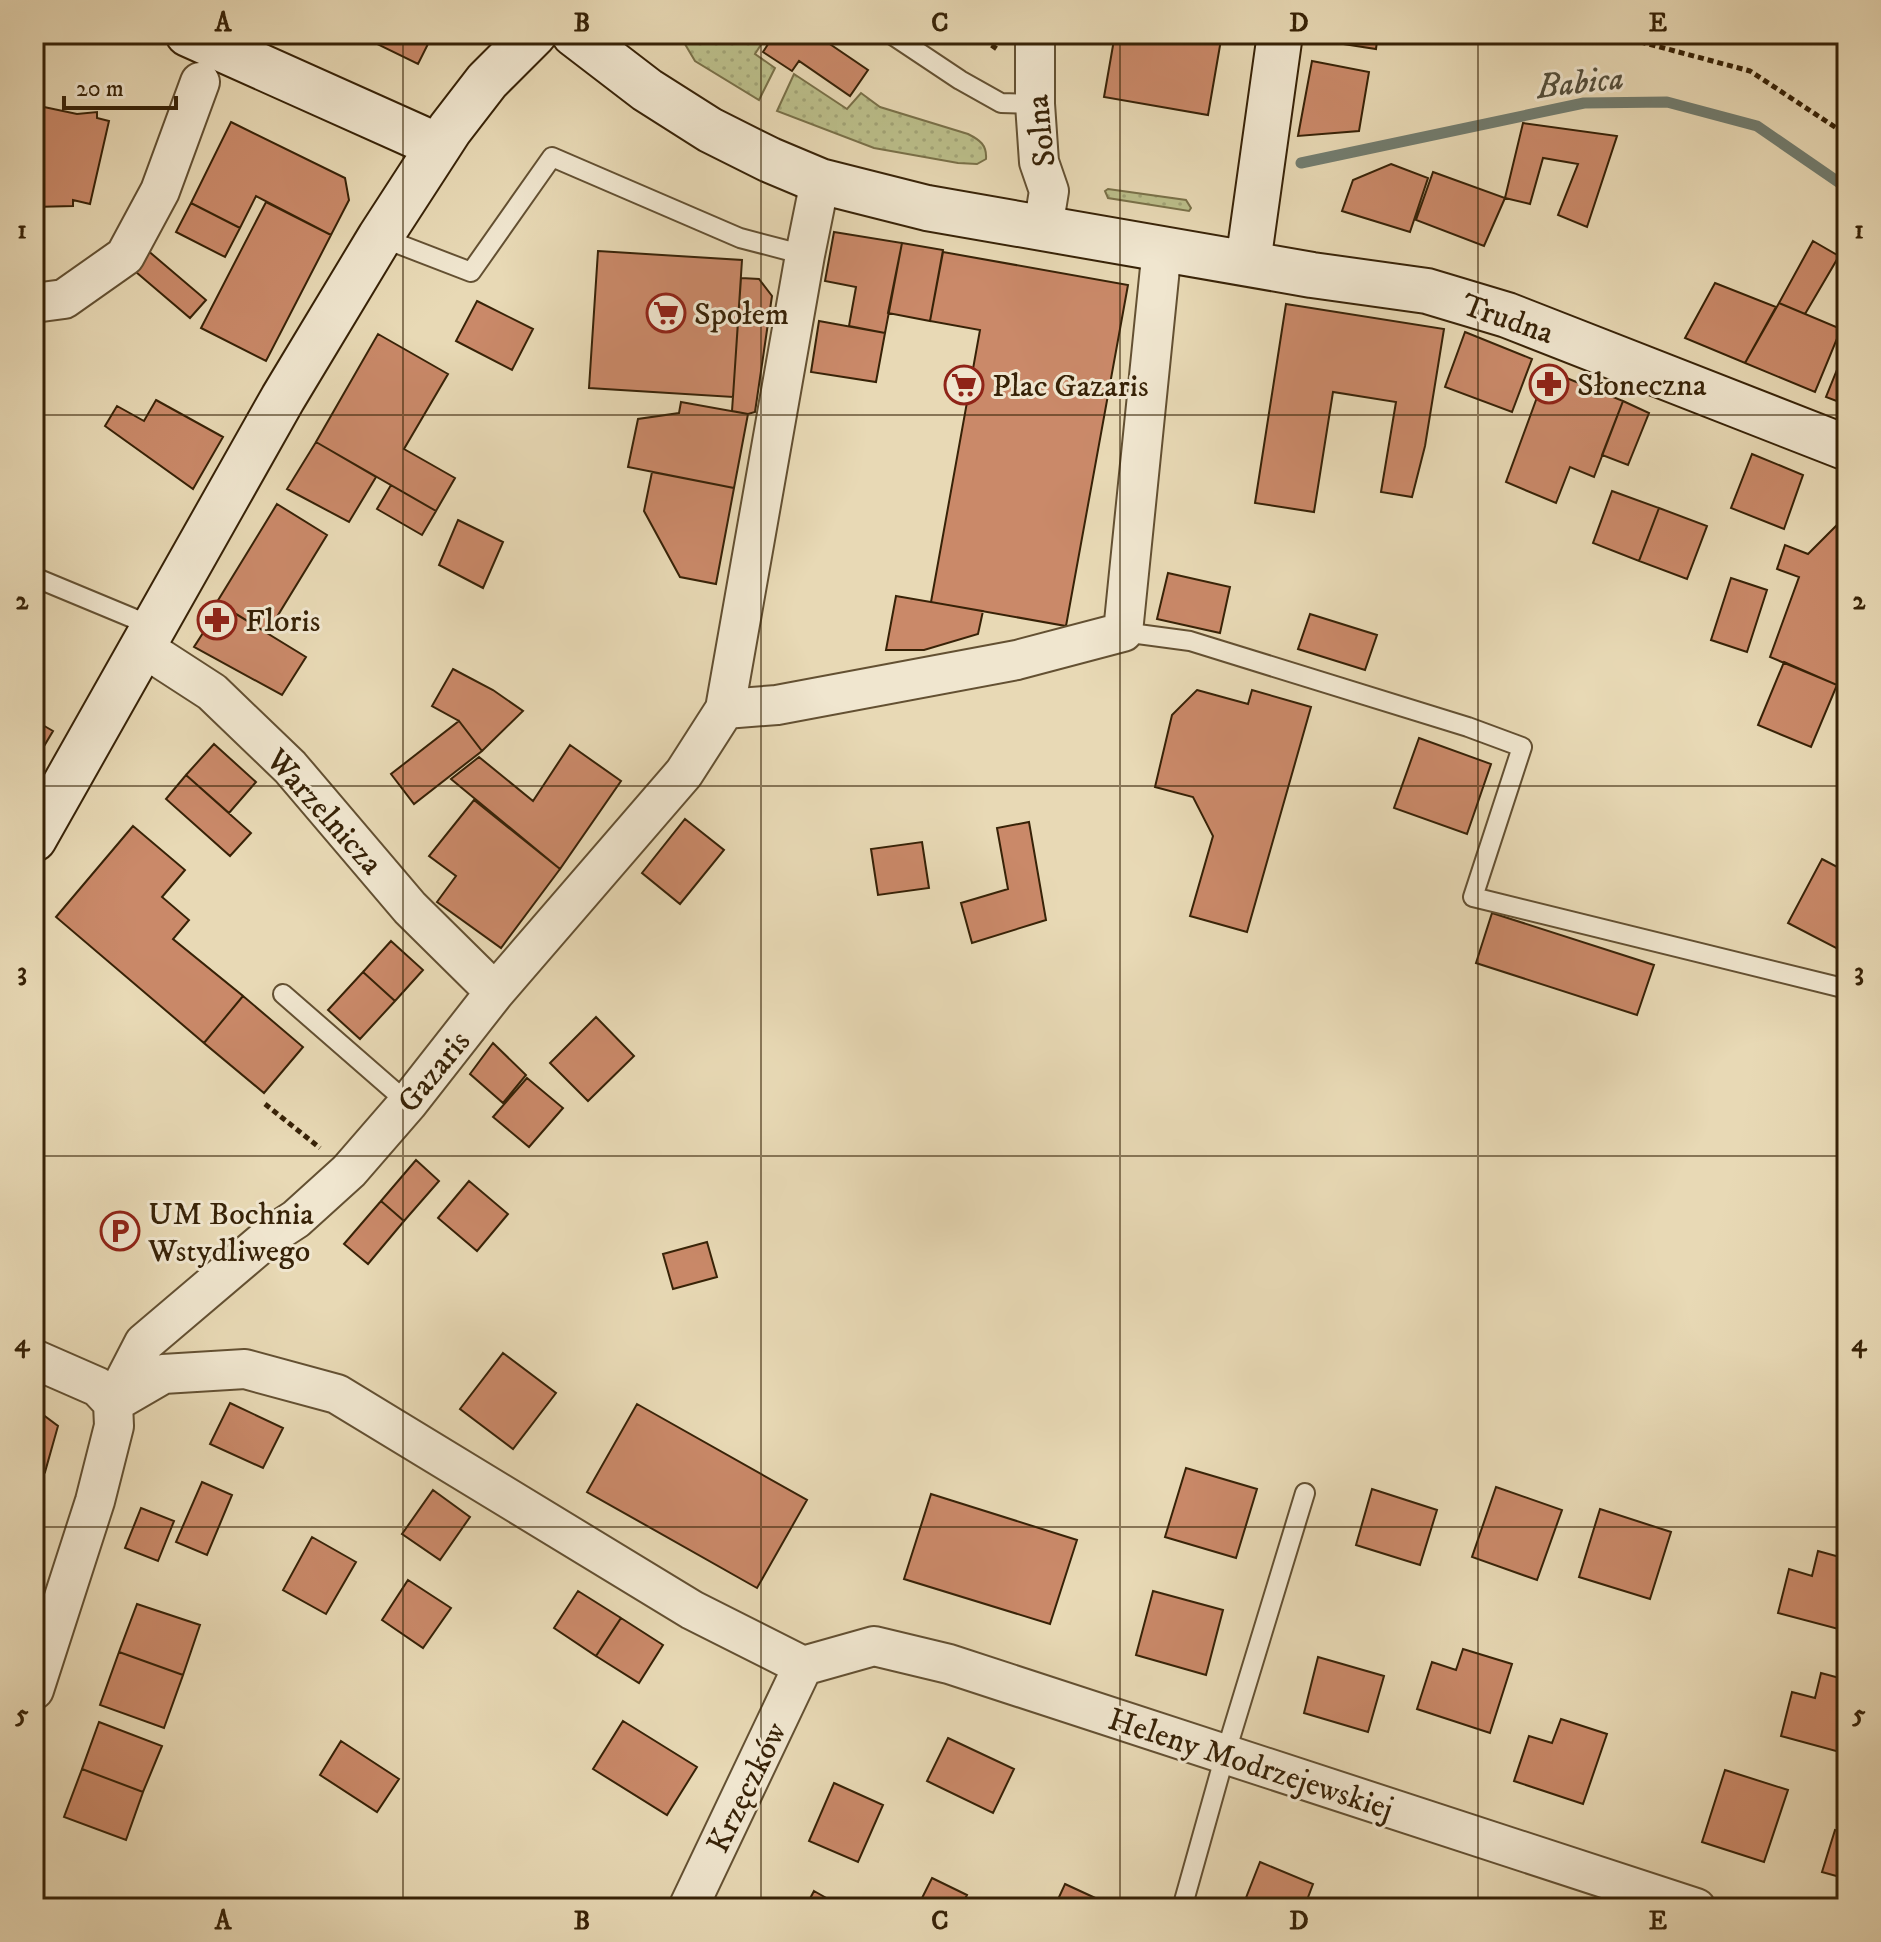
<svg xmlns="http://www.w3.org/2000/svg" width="1881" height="1942" viewBox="0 0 1881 1942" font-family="'IM FELL DW Pica',serif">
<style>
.grass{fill:url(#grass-dots);stroke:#797048;stroke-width:2}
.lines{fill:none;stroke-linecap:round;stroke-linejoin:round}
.stream{stroke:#727d70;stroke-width:11}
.building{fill:#ca8969;stroke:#372207;stroke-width:2}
.lane-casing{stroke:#635032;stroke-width:22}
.street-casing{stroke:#635032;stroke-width:42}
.secondary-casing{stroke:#372207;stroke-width:48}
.path{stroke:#372207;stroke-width:5;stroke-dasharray:6 4;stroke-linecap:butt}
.lane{stroke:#f0e6cf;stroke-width:18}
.street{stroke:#f0e6cf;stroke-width:38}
.secondary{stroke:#f0e6cf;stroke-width:44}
.grid{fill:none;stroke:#372207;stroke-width:2;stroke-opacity:0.55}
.labels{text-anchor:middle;stroke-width:6;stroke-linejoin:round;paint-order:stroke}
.street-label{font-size:32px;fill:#372207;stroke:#f0e6cf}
.poi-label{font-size:32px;fill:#372207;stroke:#f0e6cf;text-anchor:start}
.water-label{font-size:34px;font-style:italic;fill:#544f3c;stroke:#f0e6cf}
.neatline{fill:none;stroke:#372207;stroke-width:3}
.grid-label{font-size:26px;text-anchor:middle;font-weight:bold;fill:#372207}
</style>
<defs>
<pattern id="grass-dots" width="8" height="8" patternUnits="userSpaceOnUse" patternTransform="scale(2)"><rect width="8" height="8" fill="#bbbe8a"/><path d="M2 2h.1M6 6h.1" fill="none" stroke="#a1a376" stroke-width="1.8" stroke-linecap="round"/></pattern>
</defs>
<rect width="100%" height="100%" fill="#e8d9b5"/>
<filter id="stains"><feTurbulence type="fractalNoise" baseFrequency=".0025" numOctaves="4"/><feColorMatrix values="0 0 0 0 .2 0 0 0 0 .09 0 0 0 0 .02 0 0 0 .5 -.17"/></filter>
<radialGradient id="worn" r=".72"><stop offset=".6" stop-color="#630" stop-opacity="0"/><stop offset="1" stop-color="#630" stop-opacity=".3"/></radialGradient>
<path class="grass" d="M679,34H748L762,43L755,54L775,68L759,100L695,61Z
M794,74L847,109L861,93L880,107L968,134C980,140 987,145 986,159L977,164L958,163L874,148L777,111Z
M1108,189L1186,200L1191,208L1189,211L1108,198L1105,191Z"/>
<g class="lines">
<path class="stream" d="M1301,163L1584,103L1667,102L1757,126L1847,188"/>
</g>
<path class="building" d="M376,34H433L418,64L375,43Z
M759,34H815L868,70L850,96L799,61L792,71L763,52L770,41Z
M1115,34H1222L1208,115L1104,97Z
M1318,34H1378L1376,49L1317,40Z
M1312,61L1369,72L1359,131L1298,136Z
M44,107L77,114L97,112V118L109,121L90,204L73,200V206L34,207V142Z
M231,122L345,178L349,200L331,235L256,196L240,228L191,203Z
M1523,123L1617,136L1587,227L1558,215L1578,164L1543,158L1530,204L1505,198Z
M1391,164L1428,178L1410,232L1342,211L1353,180Z
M1433,172L1505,198L1484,246L1416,220Z
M266,202L331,235L266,361L201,328Z
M191,203L240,228L225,257L176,232Z
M834,232L902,243L885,333L849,326L856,287L825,281Z
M1813,241L1839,256L1805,314L1779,303Z
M902,243L943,250L930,321L888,313Z
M146,249L206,300L190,318L130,267Z
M598,251L742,260L733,397L589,388Z
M943,252L1128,285L1066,626L931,602L980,330L930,321Z
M741,278L759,279L772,296L755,412L748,414L732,411Z
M1715,283L1776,307L1745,363L1685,338Z
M477,301L533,329L512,370L456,341Z
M1779,303L1841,329L1815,392L1745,363Z
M1286,304L1444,329L1425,446L1412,497L1381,492L1396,402L1333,392L1314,512L1255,503Z
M819,321L885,333L876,382L811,372Z
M1465,332L1532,359L1512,412L1445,387Z
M378,334L448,374L404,449L455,478L436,511L316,442Z
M1847,345V405L1826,397Z
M1547,370L1623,401L1594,477L1570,467L1556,503L1506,482Z
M156,400L223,437L193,489L105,426L117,406L144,421Z
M1623,401L1649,413L1628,465L1602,455Z
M681,402L748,414L734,488L628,467L638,419L679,413Z
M316,442L376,477L349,522L287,489Z
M1752,454L1803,475L1784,529L1731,508Z
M652,472L734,488L716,584L680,577L644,511Z
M391,485L436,511L422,535L377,509Z
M1612,491L1659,508L1639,561L1593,543Z
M277,504L327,535L267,633L217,602Z
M1659,508L1707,526L1687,579L1639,561Z
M458,520L503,542L483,588L439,565Z
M1838,524L1847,527V662L1837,685L1770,657L1799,577L1777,569L1785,545L1808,554Z
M1168,573L1230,587L1220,633L1157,619Z
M1731,578L1767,590L1747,652L1711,640Z
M896,596L983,611L978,634L924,650H886Z
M221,605L306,657L282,695L194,647Z
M1310,614L1377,635L1365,670L1298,649Z
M1784,662L1837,685L1811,747L1758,725Z
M453,669L493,690L523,711L482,751L459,721L432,706Z
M1197,690L1248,704L1252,690L1311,707L1247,932L1190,916L1213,836L1193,797L1155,787L1172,715Z
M34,720L53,731L34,763Z
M459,721L482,751L414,804L391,774Z
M1419,738L1491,764L1467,834L1394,808Z
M214,744L256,782L229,813L186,775Z
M570,745L621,781L560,869L451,779L479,757L533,801Z
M186,775L251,833L230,856L166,799Z
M474,800L560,869L501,948L437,902L456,876L429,856Z
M685,819L724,850L680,904L642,873Z
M1029,822L1046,920L972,943L961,903L1008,889L997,828Z
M133,826L185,870L162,897L189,920L173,939L243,996L204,1043L56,917Z
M922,842L929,888L878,895L871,849Z
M1822,859L1847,872V931L1838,949L1788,923Z
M1492,913L1654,965L1637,1015L1476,963Z
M391,941L423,970L395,1001L363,972Z
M363,972L395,1001L360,1039L328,1010Z
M243,996L303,1047L264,1093L204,1043Z
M596,1017L634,1056L588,1101L550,1063Z
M493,1043L526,1075L503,1103L470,1074Z
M527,1078L563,1108L529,1147L493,1117Z
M416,1160L439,1181L404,1221L381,1201Z
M469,1181L508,1214L477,1251L438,1218Z
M381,1201L404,1221L368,1264L344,1244Z
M707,1242L717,1277L673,1289L663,1254Z
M503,1353L556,1393L513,1449L460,1409Z
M230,1403L283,1428L263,1468L210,1444Z
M637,1404L807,1500L757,1588L587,1492Z
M34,1408L58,1426L45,1472L34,1464Z
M1186,1468L1257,1489L1236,1558L1165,1537Z
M202,1482L232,1495L207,1555L176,1542Z
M1496,1487L1562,1510L1537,1580L1472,1557Z
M1372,1489L1437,1510L1420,1565L1356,1545Z
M433,1490L470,1517L440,1560L402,1534Z
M931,1494L1077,1540L1050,1624L904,1579Z
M141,1508L174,1521L158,1561L125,1548Z
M1600,1509L1671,1532L1650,1599L1579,1577Z
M312,1537L356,1562L326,1614L283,1590Z
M1818,1551L1847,1559L1846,1631L1778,1613L1789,1569L1812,1576Z
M408,1580L451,1608L423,1648L382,1620Z
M578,1591L621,1618L596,1656L554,1628Z
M1153,1591L1223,1610L1206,1675L1136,1655Z
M137,1604L200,1625L183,1675L119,1652Z
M621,1618L663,1645L639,1683L596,1656Z
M1463,1649L1512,1664L1490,1733L1417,1709L1432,1662L1456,1670Z
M119,1652L183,1675L164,1728L100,1705Z
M1318,1657L1384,1676L1368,1732L1304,1713Z
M1821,1673L1847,1680V1754L1781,1736L1792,1692L1815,1698Z
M1561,1719L1607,1734L1583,1804L1514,1781L1529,1736L1552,1743Z
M623,1721L697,1767L667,1815L593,1769Z
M99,1722L162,1746L143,1792L82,1769Z
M948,1738L1014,1769L993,1813L927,1781Z
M341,1741L399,1779L377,1812L320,1775Z
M82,1769L143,1792L126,1840L64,1817Z
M1725,1770L1788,1790L1764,1862L1702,1842Z
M834,1783L883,1805L858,1862L809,1841Z
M1835,1830L1847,1834V1879L1822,1872Z
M1260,1862L1313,1884L1304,1908H1242Z
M932,1878L967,1895L960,1908H917Z
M1065,1884L1117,1908H1054Z
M814,1891L844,1908H805Z"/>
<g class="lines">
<g class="lane-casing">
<path id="lane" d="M891,34L960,80L1001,103L1035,104
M380,237L471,272L552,157L740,238L805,255
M34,577L152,626
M1123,632L1190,641L1468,727L1522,747L1473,897L1847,989
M283,994L408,1103
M1182,1908L1225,1755L1305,1493"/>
</g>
<g class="street-casing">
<path id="street" d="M1035,34V104L1039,162L1049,191L1043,228
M34,303L64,299L125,256L160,191L200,82
M141,646L212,692L290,767L410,908L495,992
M725,709L777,705L1017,660L1123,632L1162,248
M34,1359L98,1387L113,1403
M113,1403L144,1343L270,1236L296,1219L349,1171L408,1103L495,992L684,773L725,709L805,255L820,181
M113,1403L163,1374L245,1369L337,1394L692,1610L803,1666
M803,1666L874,1646L949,1664L1696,1908
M34,1690L95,1501L114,1426L113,1403
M688,1908L803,1666"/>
</g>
<g class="secondary-casing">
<path id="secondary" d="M188,34L438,146
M574,34L647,90L710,130L770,160L820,181L927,208L1312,275L1427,291L1507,315L1847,448
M1248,263L1280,34
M34,839L283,398L380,237L450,129L487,81L534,34"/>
</g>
<path class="path" d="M975,34L997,49
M1611,34L1750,71L1847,135
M265,1104L320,1148"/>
<use href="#lane" class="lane"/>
<use href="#street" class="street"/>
<use href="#secondary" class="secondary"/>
</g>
<path class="grid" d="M403,34V1908M761,34V1908M1120,34V1908M1478,34V1908M34,415H1847M34,786H1847M34,1156H1847M34,1527H1847"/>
<defs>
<g id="supermarket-ring" transform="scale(2)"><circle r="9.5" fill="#f0e6cf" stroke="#8f2418" stroke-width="1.5"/><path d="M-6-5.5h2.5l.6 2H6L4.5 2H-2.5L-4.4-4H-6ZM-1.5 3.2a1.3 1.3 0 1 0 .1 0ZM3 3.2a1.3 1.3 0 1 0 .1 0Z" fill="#8f2418"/></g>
<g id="pharmacy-ring" transform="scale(2)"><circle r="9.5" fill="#f0e6cf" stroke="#8f2418" stroke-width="1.5"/><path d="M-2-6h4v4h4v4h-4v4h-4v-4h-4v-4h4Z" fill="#8f2418"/></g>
<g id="parking-ring" transform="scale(2)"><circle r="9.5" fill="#f0e6cf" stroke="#8f2418" stroke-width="1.5"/><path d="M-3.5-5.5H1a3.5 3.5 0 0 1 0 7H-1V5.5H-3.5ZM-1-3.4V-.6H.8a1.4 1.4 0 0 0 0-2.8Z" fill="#8f2418"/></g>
</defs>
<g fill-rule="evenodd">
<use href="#supermarket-ring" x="666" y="313"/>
<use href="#pharmacy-ring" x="1549" y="384"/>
<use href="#supermarket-ring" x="964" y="385"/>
<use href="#pharmacy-ring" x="217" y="620"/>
<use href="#parking-ring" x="120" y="1231"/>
</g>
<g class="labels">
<g class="street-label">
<text transform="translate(1040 131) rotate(-96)" y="11">Solna</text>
<text transform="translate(1508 318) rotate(19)" y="11">Trudna</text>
<text transform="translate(325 811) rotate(48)" y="11">Warzelnicza</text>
<text transform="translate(433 1071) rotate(-51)" y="11">Gazaris</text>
<text transform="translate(1251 1763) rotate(18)" y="11">Heleny Modrzejewskiej</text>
<text transform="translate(746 1787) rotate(-64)" y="11">Krzęczków</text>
</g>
<g class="poi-label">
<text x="694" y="324">Społem</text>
<text x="1577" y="395">Słoneczna</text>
<text x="992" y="396">Plac Gazaris</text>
<text x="245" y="631">Floris</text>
<text x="148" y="1224">UM Bochnia<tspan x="148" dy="37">Wstydliwego</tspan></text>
</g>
<g class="water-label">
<text transform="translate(1580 81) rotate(-6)" y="12">Babica</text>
</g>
</g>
<rect width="1881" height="1942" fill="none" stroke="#e8d9b5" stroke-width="88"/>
<path d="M64 96v12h112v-12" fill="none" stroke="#372207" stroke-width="4"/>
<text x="76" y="96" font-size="24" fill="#372207" stroke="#f0e6cf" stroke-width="6" paint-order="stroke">20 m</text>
<rect x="44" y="44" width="1793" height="1854" class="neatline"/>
<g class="grid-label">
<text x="223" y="31">A</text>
<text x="582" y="31">B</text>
<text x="940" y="31">C</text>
<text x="1299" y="31">D</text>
<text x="1658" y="31">E</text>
<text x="22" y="238">1</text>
<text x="1859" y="238">1</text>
<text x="22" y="609">2</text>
<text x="1859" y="609">2</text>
<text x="22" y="980">3</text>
<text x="1859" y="980">3</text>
<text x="22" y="1351">4</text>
<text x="1859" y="1351">4</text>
<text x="22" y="1722">5</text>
<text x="1859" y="1722">5</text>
<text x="223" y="1929">A</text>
<text x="582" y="1929">B</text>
<text x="940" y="1929">C</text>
<text x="1299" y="1929">D</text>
<text x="1658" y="1929">E</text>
</g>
<rect width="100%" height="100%" filter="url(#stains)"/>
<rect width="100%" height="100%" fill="url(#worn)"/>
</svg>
